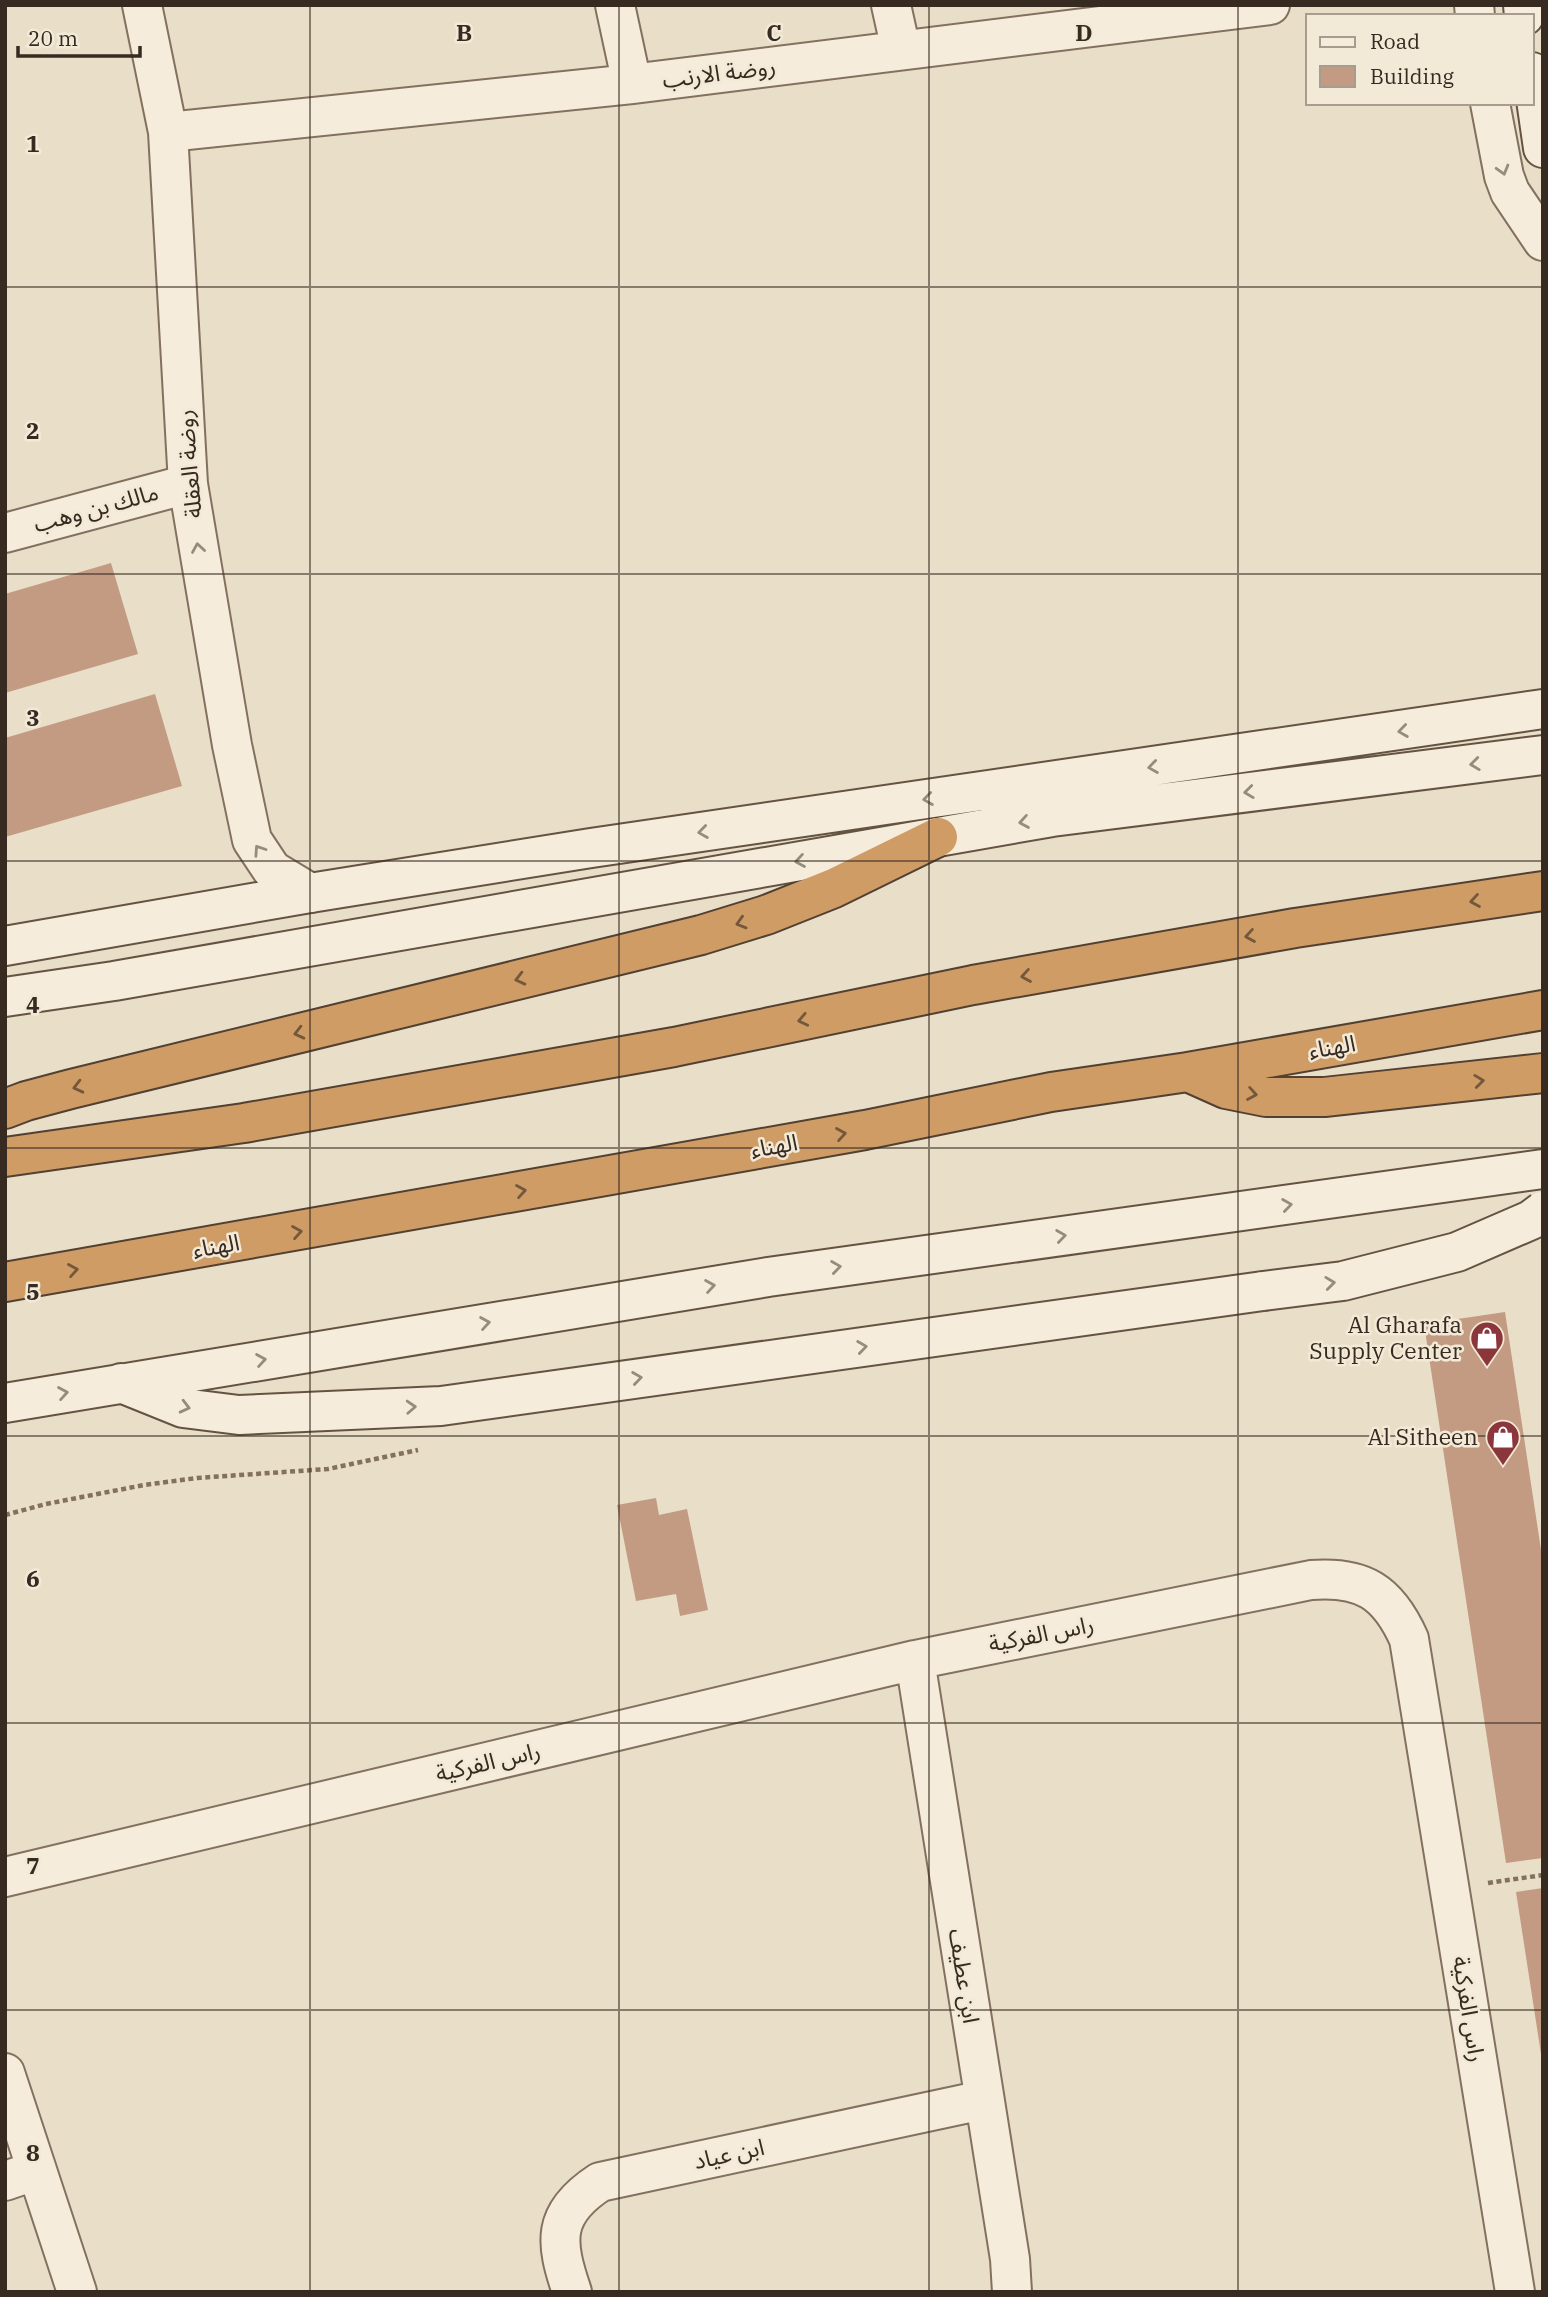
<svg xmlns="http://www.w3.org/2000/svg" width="1548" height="2297" viewBox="0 0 1548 2297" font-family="'IBM Plex Serif','Noto Sans Arabic',serif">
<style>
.building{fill:#c39b83}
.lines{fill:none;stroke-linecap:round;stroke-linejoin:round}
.street-casing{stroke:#83715f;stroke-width:42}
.secondary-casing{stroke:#655342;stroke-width:42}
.highway-casing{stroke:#524033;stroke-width:42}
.path{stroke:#83715f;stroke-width:4.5;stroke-dasharray:5 3.5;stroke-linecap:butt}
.street{stroke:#f5ecdb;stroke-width:38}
.secondary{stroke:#f5ecdb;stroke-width:38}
.highway{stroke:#ce9c64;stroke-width:38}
.secondary-bridge-casing{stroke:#655342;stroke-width:42;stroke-linecap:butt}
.secondary-bridge{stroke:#f5ecdb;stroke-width:38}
.oneway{stroke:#968b7e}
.oneway2{stroke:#73583c}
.grid{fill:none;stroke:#362a21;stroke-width:2;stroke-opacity:0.55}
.labels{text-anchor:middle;stroke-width:5;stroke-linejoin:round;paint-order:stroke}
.street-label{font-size:23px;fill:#362a21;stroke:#f2e9d7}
.poi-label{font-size:23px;fill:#362a21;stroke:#f2e9d7;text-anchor:end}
.grid-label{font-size:23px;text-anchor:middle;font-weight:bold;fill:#362a21;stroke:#f2e9d7;stroke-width:5;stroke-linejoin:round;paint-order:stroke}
</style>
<rect width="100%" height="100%" fill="#e9dec8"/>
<path class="building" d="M111,563L138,654L5,693V594Z
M155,694L182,786L5,837V738Z
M1505,1312L1543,1563V1858L1506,1863L1424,1324Z
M656,1498L659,1515L687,1509L708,1610L680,1616L676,1594L636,1601L617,1505Z
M1543,1888V2054H1541L1516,1892Z"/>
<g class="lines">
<g class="street-casing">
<path id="street" d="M142,5L168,132L188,484L232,745L252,840L272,870L310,893
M615,5L632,84
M891,5L901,50
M1474,5L1475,16
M1490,103L1504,176L1510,192L1543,241
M168,132L632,84L1270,5
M5,533L188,484
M915,1660L1010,2259L1012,2292
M5,1877L915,1660L1311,1580C1363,1576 1388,1592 1409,1639L1515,2292
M5,2073L77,2292
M5,2181L37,2170
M572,2292C555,2242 551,2214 600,2182L983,2100"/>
</g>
<g class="secondary-casing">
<path id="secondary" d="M1523,5L1524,16
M1532,72L1543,148
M5,946L310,893L591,848L1543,709
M5,997L114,981L1052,817L1543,755
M121,1383L183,1408L239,1415L441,1406L1263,1291
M5,1403L768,1277L1543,1169"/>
</g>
<g class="highway-casing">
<path id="highway" d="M1188,1072L1226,1089L1266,1097H1324L1543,1073
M5,1109L26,1101L71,1089L701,935L766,915L834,888L938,837
M5,1157L244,1123L674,1047L973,985L1295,928L1543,891
M5,1282L865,1130L1051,1092L1188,1072L1543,1010"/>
</g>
<path class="path" d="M5,1515L46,1504L144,1485L197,1478L328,1469L418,1450
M1488,1883L1543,1875"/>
<use href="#street" class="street"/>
<use href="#secondary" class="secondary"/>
<use href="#highway" class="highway"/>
<g class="secondary-bridge-casing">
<path id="secondary-bridge" d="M1263,1291L1343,1281L1457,1252L1531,1220L1543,1211"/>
</g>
<use href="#secondary-bridge" class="secondary-bridge"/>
</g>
<defs><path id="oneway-chevron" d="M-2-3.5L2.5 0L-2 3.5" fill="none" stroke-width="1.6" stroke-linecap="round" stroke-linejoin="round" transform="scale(1.75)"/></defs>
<g class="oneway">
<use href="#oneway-chevron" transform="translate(1503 170) rotate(74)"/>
<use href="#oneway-chevron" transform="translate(198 548) rotate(-99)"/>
<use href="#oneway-chevron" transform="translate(1403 731) rotate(172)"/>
<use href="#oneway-chevron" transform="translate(1475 764) rotate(173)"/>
<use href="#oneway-chevron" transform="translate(1153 767) rotate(172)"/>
<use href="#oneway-chevron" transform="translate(1249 792) rotate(173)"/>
<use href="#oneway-chevron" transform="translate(928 799) rotate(172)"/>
<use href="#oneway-chevron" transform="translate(1024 822) rotate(170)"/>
<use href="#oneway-chevron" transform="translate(703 832) rotate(172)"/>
<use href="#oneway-chevron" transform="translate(259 850) rotate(-124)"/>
<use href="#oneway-chevron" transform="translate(800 861) rotate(170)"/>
<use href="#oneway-chevron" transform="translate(1287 1205) rotate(-8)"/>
<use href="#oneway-chevron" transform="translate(1061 1236) rotate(-8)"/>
<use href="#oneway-chevron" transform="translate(836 1267) rotate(-8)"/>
<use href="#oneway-chevron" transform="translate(1330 1283) rotate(-7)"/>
<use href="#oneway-chevron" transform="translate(710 1286) rotate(-9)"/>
<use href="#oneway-chevron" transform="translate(485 1323) rotate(-9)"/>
<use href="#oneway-chevron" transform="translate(862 1347) rotate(-8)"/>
<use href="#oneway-chevron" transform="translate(261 1360) rotate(-9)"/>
<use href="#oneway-chevron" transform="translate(637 1378) rotate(-8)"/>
<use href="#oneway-chevron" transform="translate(63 1393) rotate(-10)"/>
<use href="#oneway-chevron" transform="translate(185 1407) rotate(14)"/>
<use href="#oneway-chevron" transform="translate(411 1407) rotate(-3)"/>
</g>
<g class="oneway2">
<use href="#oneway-chevron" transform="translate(1475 901) rotate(171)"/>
<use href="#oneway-chevron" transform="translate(741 923) rotate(163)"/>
<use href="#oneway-chevron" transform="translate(1250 936) rotate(170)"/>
<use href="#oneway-chevron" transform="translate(1026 976) rotate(170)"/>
<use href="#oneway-chevron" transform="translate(520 979) rotate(166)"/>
<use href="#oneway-chevron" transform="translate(803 1020) rotate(168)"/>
<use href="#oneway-chevron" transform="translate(299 1033) rotate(166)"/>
<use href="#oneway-chevron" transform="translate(1479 1081) rotate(-7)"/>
<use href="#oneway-chevron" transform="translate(78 1087) rotate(166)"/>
<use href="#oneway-chevron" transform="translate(1252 1094) rotate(10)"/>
<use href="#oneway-chevron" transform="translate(841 1134) rotate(-10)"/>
<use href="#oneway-chevron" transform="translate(521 1191) rotate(-10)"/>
<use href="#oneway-chevron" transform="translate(297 1232) rotate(-10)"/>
<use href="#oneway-chevron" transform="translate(73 1270) rotate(-10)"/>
</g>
<path class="grid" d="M310,5V2292M619,5V2292M929,5V2292M1238,5V2292M5,287H1543M5,574H1543M5,861H1543M5,1148H1543M5,1436H1543M5,1723H1543M5,2010H1543"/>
<defs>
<g id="shop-pin" transform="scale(1.75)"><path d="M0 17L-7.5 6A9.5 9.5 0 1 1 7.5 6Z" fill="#8b363a" stroke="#f2e9d7"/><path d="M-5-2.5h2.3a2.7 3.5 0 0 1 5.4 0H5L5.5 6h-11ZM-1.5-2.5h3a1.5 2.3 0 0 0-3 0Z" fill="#fff"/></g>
</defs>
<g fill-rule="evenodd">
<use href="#shop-pin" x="1487" y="1338"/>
<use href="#shop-pin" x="1503" y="1437"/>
</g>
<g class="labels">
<g class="street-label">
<text transform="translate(719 73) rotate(-7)" y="8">روضة الارنب</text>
<text transform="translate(189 464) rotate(-95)" y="8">روضة العقلة</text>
<text transform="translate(96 508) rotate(-15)" y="8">مالك بن وهب</text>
<text transform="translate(1332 1047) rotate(-10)" y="8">الهناء</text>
<text transform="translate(774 1146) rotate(-10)" y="8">الهناء</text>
<text transform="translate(216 1246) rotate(-10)" y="8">الهناء</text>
<text transform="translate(1041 1634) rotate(-11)" y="8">راس الفركية</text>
<text transform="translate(488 1762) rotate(-13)" y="8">راس الفركية</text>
<text transform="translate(964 1976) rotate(81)" y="8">ابن عطيف</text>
<text transform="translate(1469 2009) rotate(81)" y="8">راس الفركية</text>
<text transform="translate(729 2154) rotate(-12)" y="8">ابن عياد</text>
</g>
<g class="poi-label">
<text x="1462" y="1333">Al Gharafa<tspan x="1462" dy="26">Supply Center</tspan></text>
<text x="1478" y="1445">Al Sitheen</text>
</g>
</g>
<g class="grid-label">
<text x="464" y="41">B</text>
<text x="774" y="41">C</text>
<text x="1084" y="41">D</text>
<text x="33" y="152">1</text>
<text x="33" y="439">2</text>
<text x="33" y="726">3</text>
<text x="33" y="1013">4</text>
<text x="33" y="1300">5</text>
<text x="33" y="1587">6</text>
<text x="33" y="1874">7</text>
<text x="33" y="2161">8</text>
</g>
<rect width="1548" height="2297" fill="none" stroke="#362a21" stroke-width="14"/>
<rect x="1306" y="14" width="228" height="91" fill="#f2e9d7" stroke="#a79d8e" stroke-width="2"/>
<rect x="1320" y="37" width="35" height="10" fill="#f5ecdb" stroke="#a79d8e" stroke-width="2"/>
<text x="1370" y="49" font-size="21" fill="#362a21">Road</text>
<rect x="1320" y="66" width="35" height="21" fill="#c39b83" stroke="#a79d8e" stroke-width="2"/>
<text x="1370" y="84" font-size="21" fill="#362a21">Building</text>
<path d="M18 46v10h122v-10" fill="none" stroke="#362a21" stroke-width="3.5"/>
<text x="28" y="46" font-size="21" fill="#362a21" stroke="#f2e9d7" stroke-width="5" paint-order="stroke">20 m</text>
</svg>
